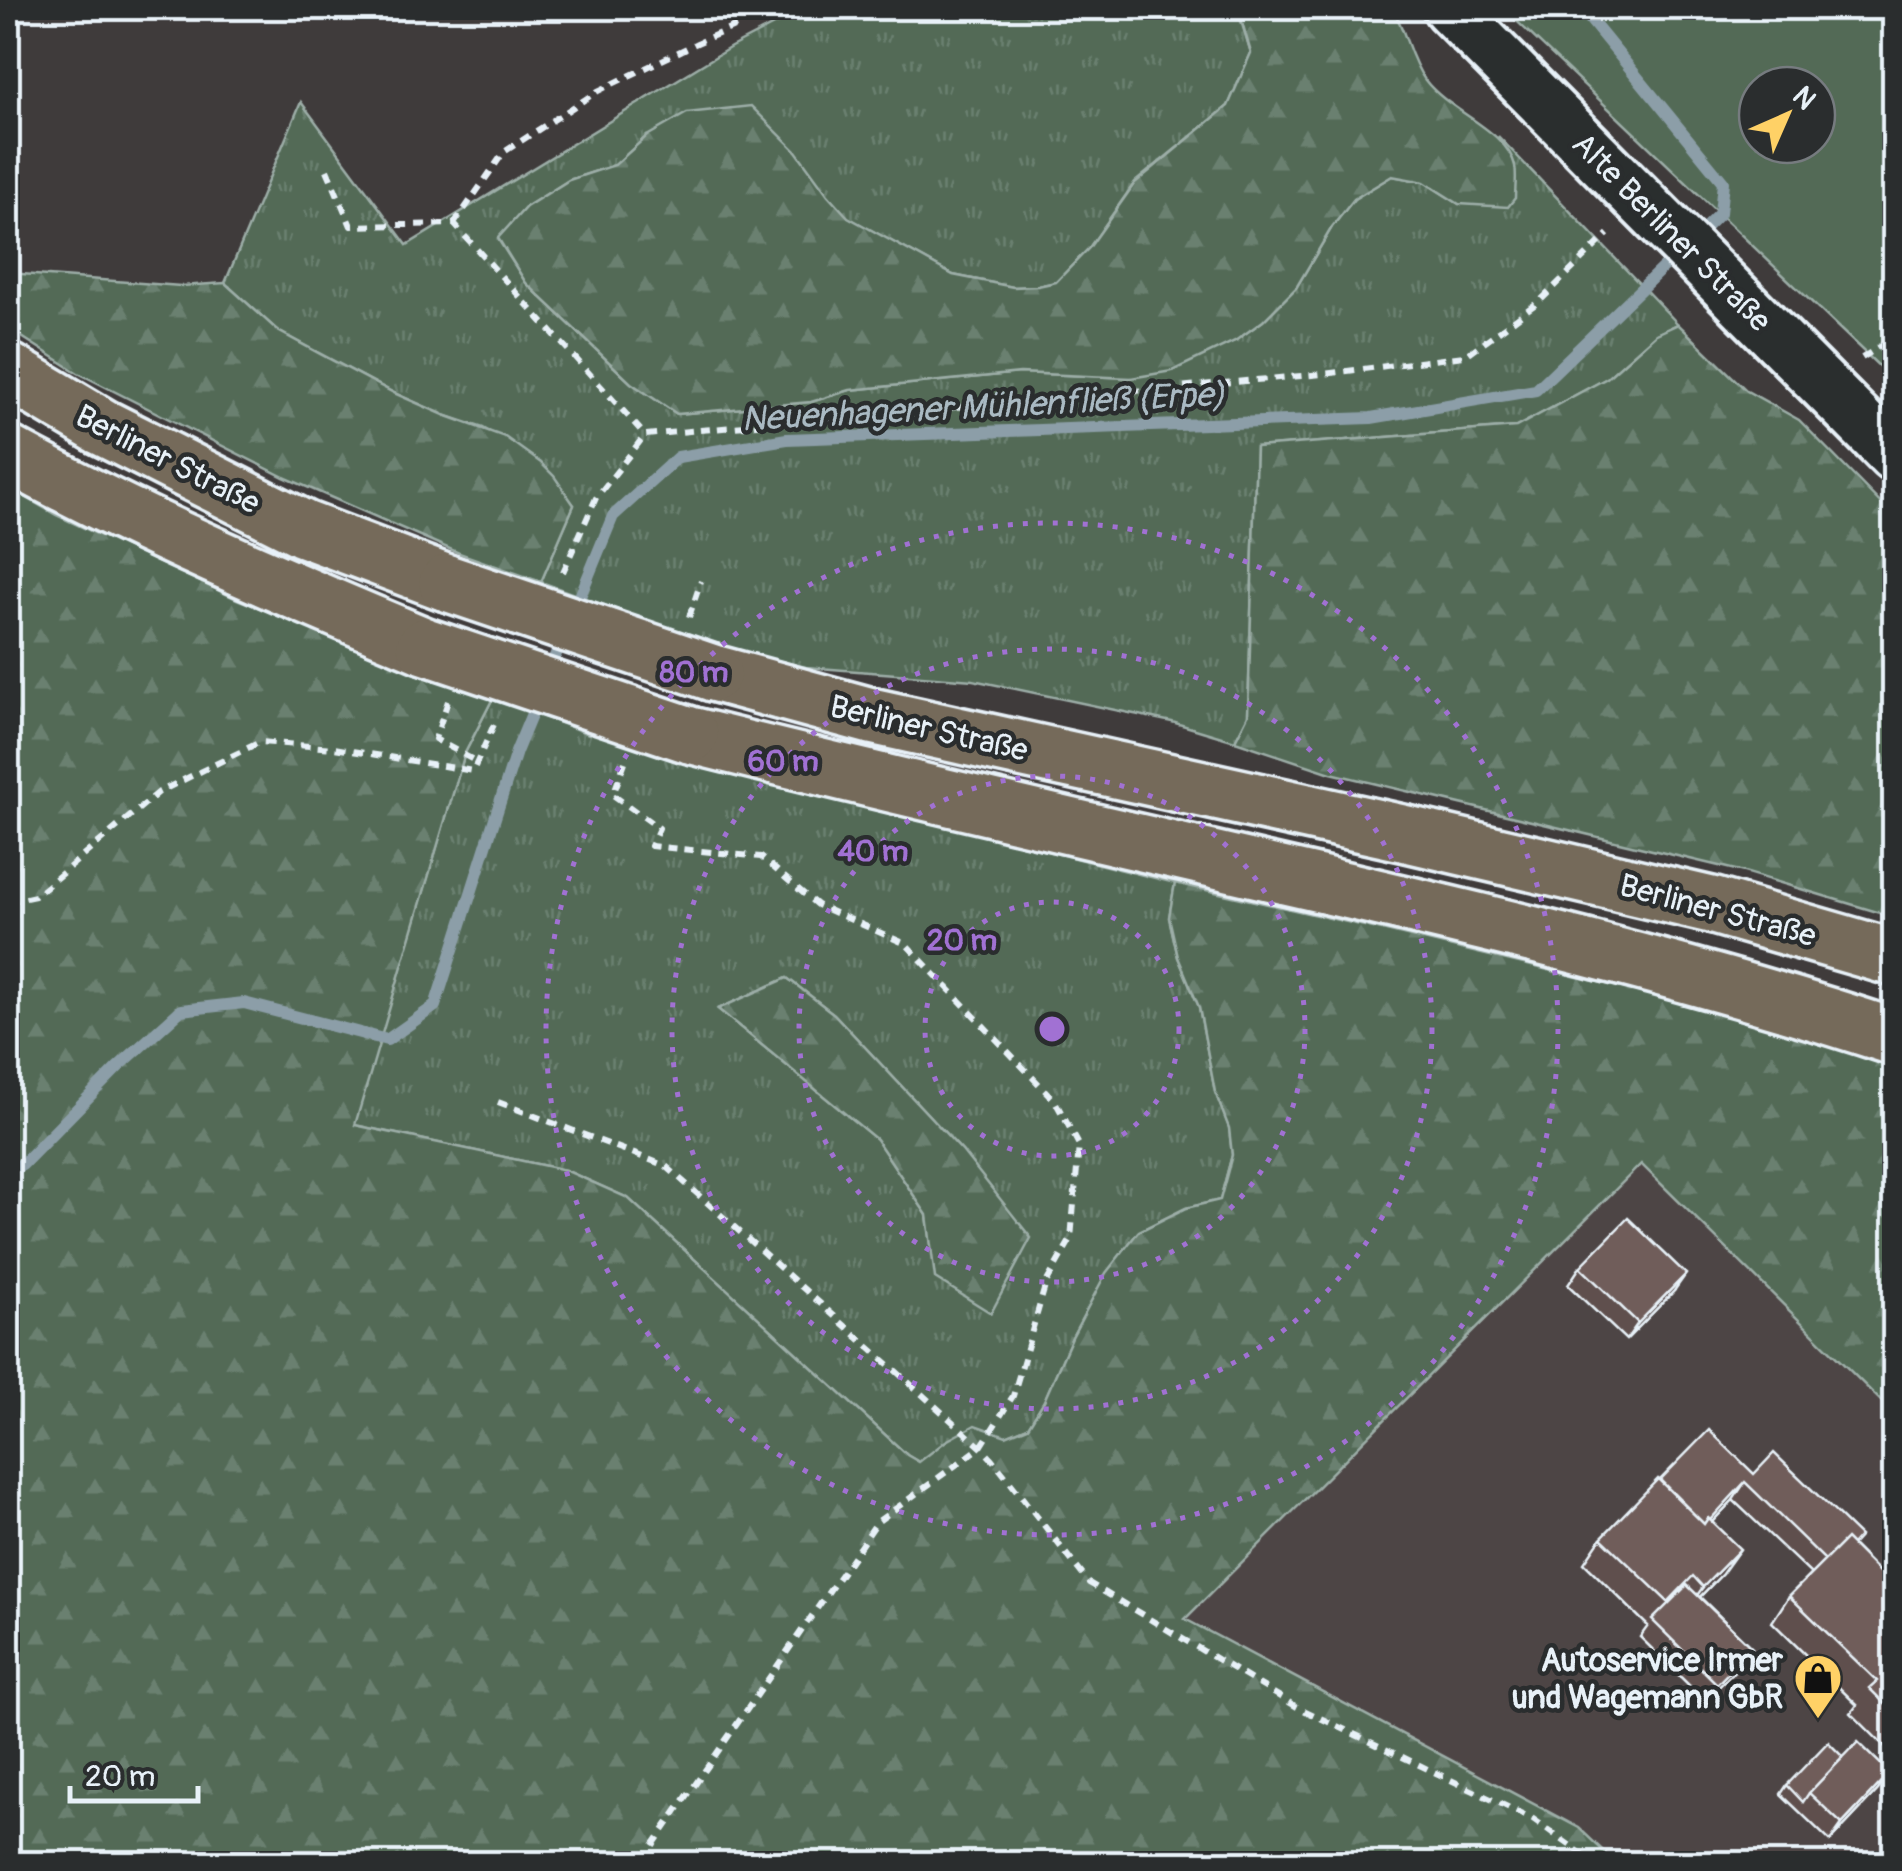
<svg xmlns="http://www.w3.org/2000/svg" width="1902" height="1871" viewBox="0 0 1902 1871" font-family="Pangolin,sans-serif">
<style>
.built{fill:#4d4544}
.grass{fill:url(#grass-tufts);stroke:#9daea8;stroke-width:2.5;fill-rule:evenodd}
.forest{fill:url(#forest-firs);stroke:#9daea8;stroke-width:2.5}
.park{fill:#526a57;stroke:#9daea8;stroke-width:2.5;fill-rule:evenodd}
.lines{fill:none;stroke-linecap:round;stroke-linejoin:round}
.stream{stroke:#8c9ea8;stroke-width:12}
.minor-casing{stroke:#e8f1f8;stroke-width:58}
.primary-casing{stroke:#e8f1f8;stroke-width:62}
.path{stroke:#e8f1f8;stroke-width:6;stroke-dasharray:10 8;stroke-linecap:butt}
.minor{stroke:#2a2d2e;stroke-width:50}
.primary{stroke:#746a5a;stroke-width:55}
.primary-bridge-casing{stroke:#e8f1f8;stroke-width:62;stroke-linecap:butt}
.primary-bridge{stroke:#746a5a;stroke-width:55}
.wall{fill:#5f504d;stroke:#e8f1f8;stroke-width:2.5}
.shaded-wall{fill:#4e413f;stroke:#e8f1f8;stroke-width:2.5}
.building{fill:#6f5d5a;stroke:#e8f1f8;stroke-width:2.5}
.ring{fill:none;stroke:#a171d3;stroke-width:5;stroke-dasharray:5 10}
.labels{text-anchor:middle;stroke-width:9;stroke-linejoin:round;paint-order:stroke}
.street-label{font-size:32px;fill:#e8f1f8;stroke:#2a2d2e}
.poi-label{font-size:32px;font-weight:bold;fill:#e8f1f8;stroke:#2a2d2e;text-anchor:end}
.water-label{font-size:35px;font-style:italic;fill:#aabac3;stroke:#2a2d2e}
.centre{fill:#a171d3;stroke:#2a2d2e;stroke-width:5}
.ring-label{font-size:30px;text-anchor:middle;font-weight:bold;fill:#a171d3;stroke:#2a2d2e;stroke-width:9;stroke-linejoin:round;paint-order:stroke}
</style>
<defs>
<pattern id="grass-tufts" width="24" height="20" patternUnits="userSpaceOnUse" patternTransform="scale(2.5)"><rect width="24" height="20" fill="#526a57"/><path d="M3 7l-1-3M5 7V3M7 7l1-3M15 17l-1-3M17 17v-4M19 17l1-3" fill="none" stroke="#6b8070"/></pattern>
<pattern id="forest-firs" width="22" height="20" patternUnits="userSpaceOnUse" patternTransform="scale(2.5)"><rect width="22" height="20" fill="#526a57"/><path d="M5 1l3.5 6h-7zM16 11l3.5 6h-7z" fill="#6b8070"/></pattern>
</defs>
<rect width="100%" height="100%" fill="#3f3b3b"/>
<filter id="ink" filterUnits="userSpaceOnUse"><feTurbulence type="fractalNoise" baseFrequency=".01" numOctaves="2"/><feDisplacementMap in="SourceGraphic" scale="20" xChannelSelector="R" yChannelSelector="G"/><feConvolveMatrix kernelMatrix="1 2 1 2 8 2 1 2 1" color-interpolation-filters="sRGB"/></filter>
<g filter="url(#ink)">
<path class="built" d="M1641,1163L1894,1414V1863H1616L1579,1827L1185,1620Z"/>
<path class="grass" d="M806,8H1237L1251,53L1228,106L1135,182L1089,248L1056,282L1037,286L1013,287L953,275L847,217L828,195L647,136L615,165L569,180L526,207L498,239L526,283L631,383L677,414L811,402L850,390L1020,373L1131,378L1235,341L1263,321L1296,288L1332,227L1354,199L1392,176L1424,182L1459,204L1515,165L1498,136L1678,324L1656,334L1607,378L1516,427L1256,447L1248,716L1235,741L1172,722L973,680L806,667L722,648L541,582L574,505L541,463L483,428L444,415L394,393L278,331L225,283L301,102L407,245L731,47Z
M493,698L589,734L591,731L681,760L1175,883L1169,918L1178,957L1199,1007L1215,1092L1229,1127L1232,1155L1220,1200L1186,1208L1139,1231L1107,1273L1072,1337L1044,1401L1028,1427L1006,1436L946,1441L920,1463L907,1455L628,1198L565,1170L354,1125L465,753ZM787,978L834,1014L963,1152L936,1278L927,1215L876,1139L718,1009Z"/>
<path class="forest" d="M1238,8H1392C1406,30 1409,58 1425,80C1449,112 1507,130 1515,166C1517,176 1515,189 1515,198L1508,207L1459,204L1424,182L1392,176L1354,199L1332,227L1296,288L1263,321L1235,341L1172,371L1131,378L1020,373L850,390L811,402L677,414L631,383L526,283L498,238L526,207L569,180L615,165L647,136L687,113L751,106L796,151L828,195L848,217L953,275L1013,287L1038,286L1056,282L1089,248L1135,183L1228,106L1251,53Z
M8,273L181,286L225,283L278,331L320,354L394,393L444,415L505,437L541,463L554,476L574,505L541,582L459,553L284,477L78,373L8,328Z
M1678,324L1747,391L1799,420L1894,517V917L1744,872L1331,773L1235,741L1248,715L1256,447L1516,427L1607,378L1656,334Z
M8,487L56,515L237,599L493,698L465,753L355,1125L565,1170L628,1198L907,1455L919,1462L946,1441L975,1425L1006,1436L1028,1427L1044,1401L1072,1337L1106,1273L1138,1232L1186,1208L1220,1200L1232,1155L1229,1128L1215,1092L1199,1007L1178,957L1169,917L1175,883L1378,929L1681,1002L1894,1063V1414L1641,1164L1185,1619L1579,1828L1616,1863L8,1864Z
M787,978L834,1014L963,1152L1031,1238L991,1313L935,1278L927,1215L876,1139L718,1009Z"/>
<path class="park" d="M1503,8H1894V360L1882,369ZM1757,85H1817V145H1757Z"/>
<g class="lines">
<path class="stream" d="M1585,8L1589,18L1723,182L1720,213L1693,240
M574,611L613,516L678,457L787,439L1371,418L1536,390L1678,253
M547,676L564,634
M8,1166L22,1165L118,1067L181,1010L244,1003L387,1040L435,1006L516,752L538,699"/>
<g class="minor-casing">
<path id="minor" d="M1449,8L1894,456"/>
</g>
<g class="primary-casing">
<path id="primary" d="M8,371L102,427L304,529L447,583
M8,454C142,527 283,587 425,646
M713,673L871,716L1407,834L1711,905L1894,958
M690,735C884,784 1078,828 1272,873C1482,921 1691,970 1894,1037"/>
</g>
<path class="path" d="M327,170L351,226L454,224L645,435
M454,224L504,152L598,91L697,43L778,8
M1862,358L1894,337
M563,572L596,498L645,435L1323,374L1465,356L1541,300L1608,234
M689,617L701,581
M448,701L435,739L477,762
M625,762L613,795L659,828L651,846L761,857L817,905L906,944L1055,1101L1079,1145L1071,1239L1046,1283L1013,1396L981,1447L877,1522L640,1864
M8,902L35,896L159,792L260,742L334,748L473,771L496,720
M498,1102L666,1166L981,1447L992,1459L1089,1583L1297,1707L1533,1819L1596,1864"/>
<use href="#minor" class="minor"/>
<use href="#primary" class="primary"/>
<g class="primary-bridge-casing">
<path id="primary-bridge" d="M447,583L713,673
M425,646L690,735"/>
</g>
<use href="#primary-bridge" class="primary-bridge"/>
</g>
<path class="wall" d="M1580,1267L1674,1291L1626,1340L1568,1285Z
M1754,1474L1853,1546L1894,1587V1756L1851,1713L1857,1705L1772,1622L1789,1596L1811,1574L1733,1500L1712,1522L1722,1574L1700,1597L1752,1648L1740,1665L1705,1701L1640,1637L1648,1626L1584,1563L1601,1538L1660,1480Z
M1843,1757L1890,1773L1878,1790L1830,1841L1781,1794L1787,1785Z"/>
<path class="shaded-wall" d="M1686,1274L1674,1291L1626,1340L1638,1323Z
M1745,1482L1733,1500L1686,1549L1698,1532Z
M1740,1549L1722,1574L1685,1612L1703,1587Z
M1752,1648L1740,1665L1705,1701L1717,1684Z
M1890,1773L1878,1790L1830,1841L1842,1824Z"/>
<path class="building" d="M1628,1218L1686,1274L1638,1323L1580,1267Z
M1709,1430L1754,1474L1774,1453L1860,1536L1852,1545L1846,1539L1825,1560L1745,1482L1710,1520L1708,1518L1704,1524L1660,1480Z
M1658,1479L1704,1524L1708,1518L1740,1549L1703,1587L1693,1576L1668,1602L1601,1538Z
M1846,1539L1894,1587V1713L1869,1688L1877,1681L1789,1596Z
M1687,1585L1752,1648L1717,1684L1652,1620Z
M1828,1742L1843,1757L1809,1793L1803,1802L1787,1785Z
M1858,1742L1890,1773L1842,1824L1809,1793Z"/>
</g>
<g class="ring">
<circle cx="1052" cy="1029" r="127"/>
<circle cx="1052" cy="1029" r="253"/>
<circle cx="1052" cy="1029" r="380"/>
<circle cx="1052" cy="1029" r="506"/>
</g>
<defs>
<g id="shop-pin" transform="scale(2.5)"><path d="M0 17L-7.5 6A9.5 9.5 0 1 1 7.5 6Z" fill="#ffd166" stroke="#2a2d2e"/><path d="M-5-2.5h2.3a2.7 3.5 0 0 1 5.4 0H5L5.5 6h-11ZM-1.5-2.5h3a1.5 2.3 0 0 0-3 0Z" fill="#111"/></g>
</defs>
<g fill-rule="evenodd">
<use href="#shop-pin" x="1818" y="1678"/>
</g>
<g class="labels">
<g class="street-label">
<text transform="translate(1672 232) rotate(45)" y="11">Alte Berliner Straße</text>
<text transform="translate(168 459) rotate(27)" y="11">Berliner Straße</text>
<text transform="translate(929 728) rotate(13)" y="11">Berliner Straße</text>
<text transform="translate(1718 910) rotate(15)" y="11">Berliner Straße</text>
</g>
<g class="poi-label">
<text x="1783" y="1671">Autoservice Irmer<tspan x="1783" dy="37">und Wagemann GbR</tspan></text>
</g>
<g class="water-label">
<text transform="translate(983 406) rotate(-3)" y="12">Neuenhagener Mühlenfließ (Erpe)</text>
</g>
</g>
<circle cx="1052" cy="1029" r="15" class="centre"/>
<g class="ring-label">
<text x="694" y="682">80 m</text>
<text x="783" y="771">60 m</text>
<text x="873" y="861">40 m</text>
<text x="962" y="950">20 m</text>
</g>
<rect width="1902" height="1871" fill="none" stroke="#2a2d2e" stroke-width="40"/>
<rect x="20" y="20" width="1862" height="1831" fill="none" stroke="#e8f1f8" stroke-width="4" filter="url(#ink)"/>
<g transform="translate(1787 115) rotate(45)"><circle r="48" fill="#2a2d2e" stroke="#767b7f" stroke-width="2.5"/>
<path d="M0-8L18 38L0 25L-18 38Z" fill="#ffd166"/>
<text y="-15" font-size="28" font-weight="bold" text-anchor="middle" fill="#e8f1f8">N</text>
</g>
<path d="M70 1786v15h128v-15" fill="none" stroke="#e8f1f8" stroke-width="5"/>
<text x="85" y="1786" font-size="30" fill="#e8f1f8" stroke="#2a2d2e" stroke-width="8" paint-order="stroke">20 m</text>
</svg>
